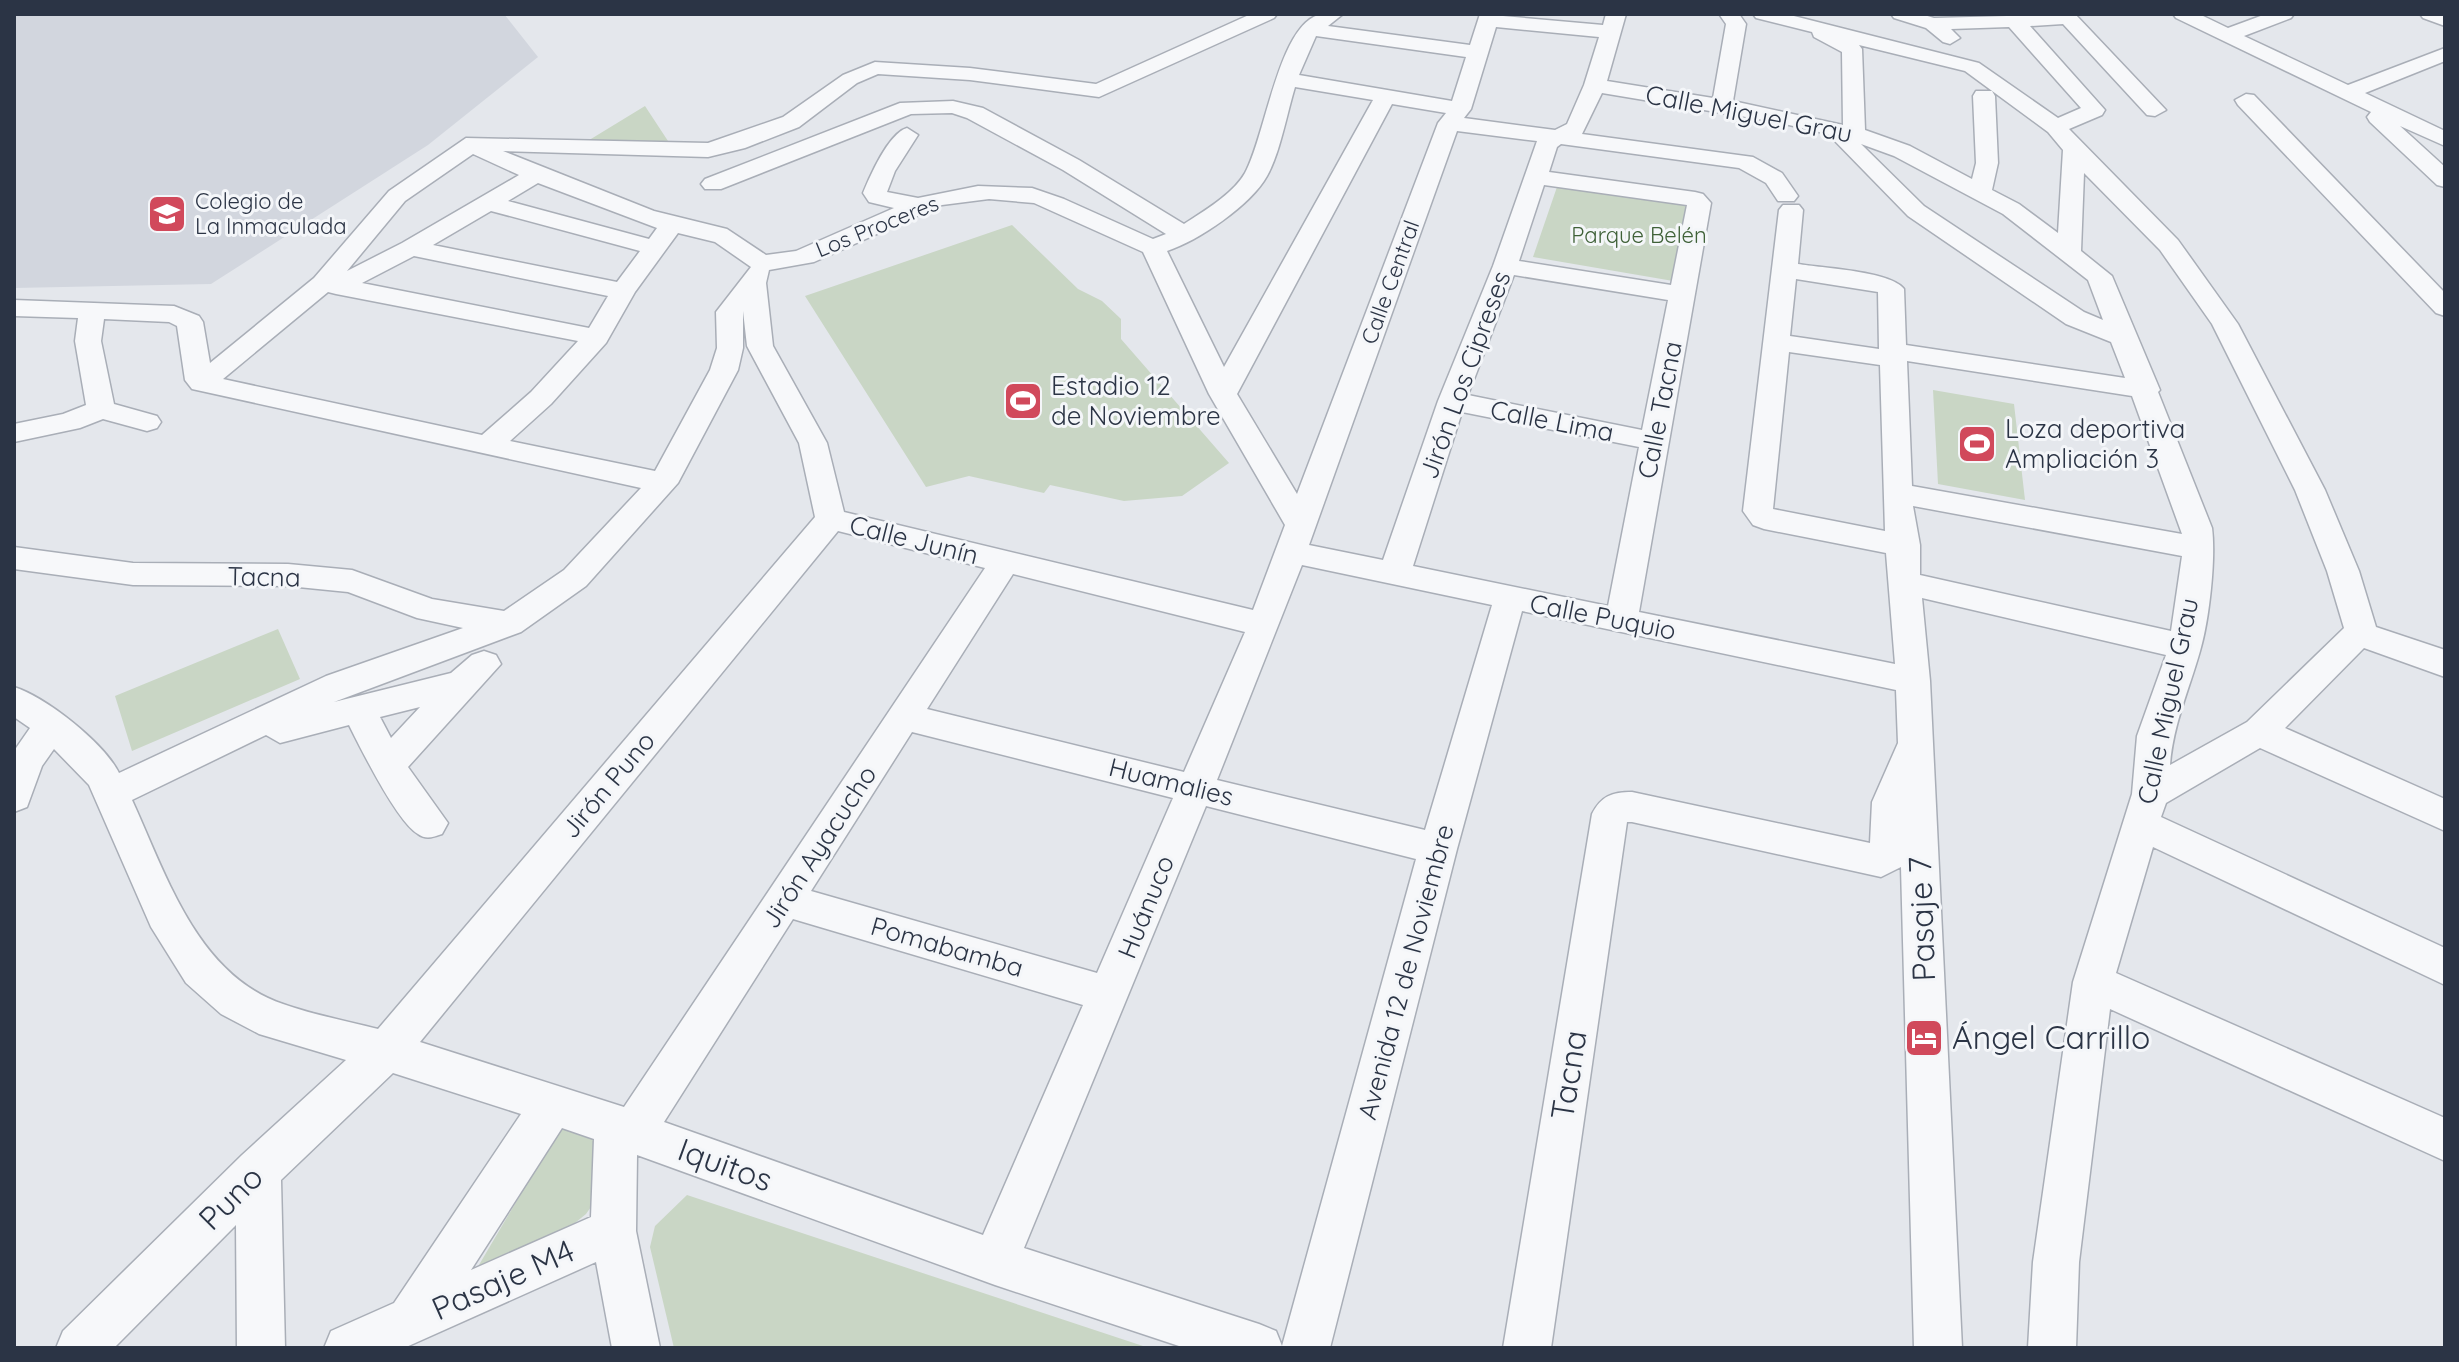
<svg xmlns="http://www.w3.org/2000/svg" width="2459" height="1362" viewBox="0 0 2459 1362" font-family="Quicksand,sans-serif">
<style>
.built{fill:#d2d6de}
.green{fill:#c9d6c5}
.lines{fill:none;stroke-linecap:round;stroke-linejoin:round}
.minor-casing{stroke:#a9aeb7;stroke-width:3}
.minor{fill:#f7f8fa;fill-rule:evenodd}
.labels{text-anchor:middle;stroke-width:6;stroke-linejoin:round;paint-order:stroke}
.far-poi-label{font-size:22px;fill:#2b3445;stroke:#f4f6f9;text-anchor:start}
.far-street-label{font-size:22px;fill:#2b3445;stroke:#f4f6f9}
.far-park-label{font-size:22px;fill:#3f6138;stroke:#f4f6f9}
.street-label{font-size:26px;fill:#2b3445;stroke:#f4f6f9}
.poi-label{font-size:26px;fill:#2b3445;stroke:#f4f6f9;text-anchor:start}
.near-street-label{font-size:32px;fill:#2b3445;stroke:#f4f6f9}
.near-poi-label{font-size:32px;fill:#2b3445;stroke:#f4f6f9;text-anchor:start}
</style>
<rect width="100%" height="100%" fill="#e4e7ec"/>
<path class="built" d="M14,14H504L538,57L428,145L211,284L14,288Z"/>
<path class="green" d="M645,106L668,141L586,142Z
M1558,184L1691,203L1679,282L1533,257Z
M1012,225L1078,289L1102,301L1121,319V339L1229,463L1182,496L1124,501L1050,485L1044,493L969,476L926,487L805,296Z
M1933,390L2014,404L2025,500L1938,484Z
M278,629L300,679L132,751L115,696Z
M562,1124L600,1136L593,1204L586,1214L570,1227L476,1270Z
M687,1195L1149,1348H674L650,1247L655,1226Z"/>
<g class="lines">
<g class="minor-casing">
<path id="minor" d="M1251,14H1277L1274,18L1099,97L970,80L878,74L857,83L799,127L745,148L708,157L503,151L654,211L727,229L766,255L796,251L894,208L869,202L863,193C870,176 889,133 907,128L918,135L895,171L887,192L918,198L978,186L1032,188L1064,199L1153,239L1166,234L1063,170L967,118L952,113L911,114L721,189H705L701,184L705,179L900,103L953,101L983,108L1079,160L1184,224C1204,211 1233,194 1245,173C1265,138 1278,28 1318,15C1325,12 1335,14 1343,14L1328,26L1470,45L1480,14L1603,25L1606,14H1626L1607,81L1713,98L1726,24L1719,14H1739L1746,24L1733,101L1843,125L1842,52L1814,37L1812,32L1756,18L1753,14H1786L1979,63L2058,118L2081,108L2009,27L1951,29L1960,38L1950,44L1943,42L1926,28L1894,18L1891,14H1921L1934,18L2075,14L2166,110L2155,116L2147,115L2063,24L2030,26L2105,110L2102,115L2069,129L2178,240L2238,324L2325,490L2359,571L2376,627L2445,650V677L2364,648L2285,728L2445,799V831L2260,748L2166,803L2161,817L2445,948V985L2153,847L2116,973L2445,1118V1161L2110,1009L2079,1262L2076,1348H2028L2033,1262L2073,982L2132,794L2137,736L2166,655L1922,598L1930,681L1962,1348H1914L1901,867L1881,877L1632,822H1627L1551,1348H1503L1592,814C1601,796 1612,792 1632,792L1870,843L1872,802L1898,743L1896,690L1522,611L1457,849L1330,1348H1185L995,1285L637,1155L636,1231L660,1348H612L596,1262L404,1348H324L331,1331L394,1303L521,1114L393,1073L281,1180L285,1348H237L236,1225L114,1348H56L63,1331L242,1155L346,1060L259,1034L221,1014L186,983L151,927L89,785L54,749L42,766L27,807L14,812V751L30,728L14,717V687C46,697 104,743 119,773L326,676L463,628L417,618L348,592L288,586L133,585L14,569V547L133,563L288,564L352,570L432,599L504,611L564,570L641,488L192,389L185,380L177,326L169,322L104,319L101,341L114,404L157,416L161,422L157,428L147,431L103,419L80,428L14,442V424L63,414L86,405L75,341L78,318L14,316V300L174,306L199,316L203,322L210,363L314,278L389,191L466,138L708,143L783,117L843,75L875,62L970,68L1096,84ZM1496,27L1599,37L1584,85L1567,124L1555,130L1464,118L1471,109ZM1316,36L1466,57L1452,101L1299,75ZM1859,45L1965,71L2048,132L2063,150L2058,233L2019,204L1992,190L1998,163L1995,96L1992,91H1976L1973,96L1976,163L1972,179L1910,146L1865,130L1862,49ZM1295,87L1373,100L1224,367L1167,251C1198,241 1251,205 1267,176C1280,153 1287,113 1295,87ZM1602,93L1776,122L1828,134L1908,216L2066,324L2111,342L2125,378L1906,345L1904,289C1891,271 1821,268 1798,264L1803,210L1799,205H1783L1779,210L1743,511L1753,525L1764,529L1886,553L1895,664L1639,612L1711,203L1703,194L1695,192L1549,172L1557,147L1561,144L1739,168L1766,183L1778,201H1794L1798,196L1782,173L1753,157L1582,134ZM1392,104L1446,113L1438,123L1297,494L1237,394ZM1457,131L1537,141L1493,266L1438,401L1383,560L1309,545ZM1861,144L1894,156L2003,214L2088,280L2103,320L2084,312L1924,206ZM473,154L519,175L402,243L347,271L405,201ZM2084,173L2160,250L2212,324L2295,490L2327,571L2344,628L2247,722L2170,765C2173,725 2189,690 2200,651C2209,621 2216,559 2212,528L2158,392L2160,390L2112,276L2081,251ZM538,183L657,228L649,239L508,201ZM1544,185L1687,205L1671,285L1519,261ZM989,199L1034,203L1143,252L1209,394L1285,525L1253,610L844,512L827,443L773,346L766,283L769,270L814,262L942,205ZM491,211L640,251L617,282L433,245ZM678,233L715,242L751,267L716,312L717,348L710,370L655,471L510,441L551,404L606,343L635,292ZM414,256L608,296L589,328L362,283ZM1514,275L1668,300L1642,430L1468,395ZM1796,279L1878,292L1879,349L1790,336ZM328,292L336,294L578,341L531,392L482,435L223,379ZM743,311L747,346L799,443L815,517L378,1029C347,1021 314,1015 283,1004C197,975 166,874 132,800L266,735L280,743L349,725C361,749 397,822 418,834C426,840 433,837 442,834L448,823L408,767L501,664L496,655L484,651L472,655L451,673L334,702L521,632L586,586L678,483L738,370L743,348ZM1789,352L1880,365L1885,531L1773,509ZM1907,361L2132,396L2182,534L1912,486ZM1462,412L1639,447L1608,606L1413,566ZM1913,506L2182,556L2171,631L1920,575V545ZM838,531L985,568L624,1107L420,1042ZM1302,565L1492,605L1425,830L1217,780ZM1013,574L1245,632L1184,772L927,709ZM420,707L391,738L380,717ZM912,732L1173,798L1097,973L811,891ZM1206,806L1416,859L1282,1346L1276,1331L1259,1324L1024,1248ZM793,919L1083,1005L983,1235L664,1122ZM562,1128L594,1139L591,1217L471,1270Z
M2173,14H2199L2228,28L2266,14H2294L2291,18L2244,36L2348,85L2445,48V61L2365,93L2445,131V146L2400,126L2445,167V187L2437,185L2370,122L2367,117L2371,112L2176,18Z
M2420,14H2445V26L2423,18Z
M2246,94L2254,95L2445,293V316L2436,313L2238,105L2235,100Z"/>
</g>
<use href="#minor" class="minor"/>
</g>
<defs>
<g id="school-square" transform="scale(2)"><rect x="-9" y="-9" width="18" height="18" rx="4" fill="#d1495b" stroke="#f4f6f9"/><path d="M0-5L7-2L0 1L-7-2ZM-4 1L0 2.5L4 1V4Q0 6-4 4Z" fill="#fff"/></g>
<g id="stadium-square" transform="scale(2)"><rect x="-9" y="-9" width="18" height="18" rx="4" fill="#d1495b" stroke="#f4f6f9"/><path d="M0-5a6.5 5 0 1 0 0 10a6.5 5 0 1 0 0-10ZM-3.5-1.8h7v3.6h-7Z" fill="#fff"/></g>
<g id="hotel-square" transform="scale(2)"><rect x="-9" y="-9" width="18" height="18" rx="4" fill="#d1495b" stroke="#f4f6f9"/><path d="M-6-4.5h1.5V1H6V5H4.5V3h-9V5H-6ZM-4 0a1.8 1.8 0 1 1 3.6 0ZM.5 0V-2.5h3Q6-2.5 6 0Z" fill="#fff"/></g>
</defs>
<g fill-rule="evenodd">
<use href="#school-square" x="167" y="214"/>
<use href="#stadium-square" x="1023" y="401"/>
<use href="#stadium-square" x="1977" y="444"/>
<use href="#hotel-square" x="1924" y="1038"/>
</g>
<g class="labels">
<g class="far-poi-label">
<text x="195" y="209">Colegio de<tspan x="195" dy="25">La Inmaculada</tspan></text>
</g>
<g class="far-street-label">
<text transform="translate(877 226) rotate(-22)" y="8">Los Proceres</text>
<text transform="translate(1390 282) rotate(-70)" y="8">Calle Central</text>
</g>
<g class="far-park-label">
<text x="1639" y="243">Parque Belén</text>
</g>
<g class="street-label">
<text transform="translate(1749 114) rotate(11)" y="9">Calle Miguel Grau</text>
<text transform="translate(1465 375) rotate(-70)" y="9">Jirón Los Cipreses</text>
<text transform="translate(1660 410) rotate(-79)" y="9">Calle Tacna</text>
<text transform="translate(1552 421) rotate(11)" y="9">Calle Lima</text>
<text transform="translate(914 540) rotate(14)" y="9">Calle Junín</text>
<text transform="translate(264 577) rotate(1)" y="9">Tacna</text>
<text transform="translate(1603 617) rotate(11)" y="9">Calle Puquio</text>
<text transform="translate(2168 701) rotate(-78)" y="9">Calle Miguel Grau</text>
<text transform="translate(1171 782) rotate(14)" y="9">Huamalies</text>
<text transform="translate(608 785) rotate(-50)" y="9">Jirón Puno</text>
<text transform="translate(819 847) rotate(-57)" y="9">Jirón Ayacucho</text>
<text transform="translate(1146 907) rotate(-68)" y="9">Huánuco</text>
<text transform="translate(947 947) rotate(16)" y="9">Pomabamba</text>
<text transform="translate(1406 972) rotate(-75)" y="9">Avenida 12 de Noviembre</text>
</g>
<g class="poi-label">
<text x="1051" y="395">Estadio 12<tspan x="1051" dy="30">de Noviembre</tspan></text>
<text x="2005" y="438">Loza deportiva<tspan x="2005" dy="30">Ampliación 3</tspan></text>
</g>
<g class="near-street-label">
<text transform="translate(1922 919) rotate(-92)" y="11">Pasaje 7</text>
<text transform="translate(1569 1075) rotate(-81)" y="11">Tacna</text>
<text transform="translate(725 1165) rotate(20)" y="11">Iquitos</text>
<text transform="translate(231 1198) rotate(-45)" y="11">Puno</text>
<text transform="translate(503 1280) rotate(-24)" y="11">Pasaje M4</text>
</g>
<g class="near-poi-label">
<text x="1952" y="1049">Ángel Carrillo</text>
</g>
</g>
<rect width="2459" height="1362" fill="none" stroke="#2b3445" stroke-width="32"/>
</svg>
